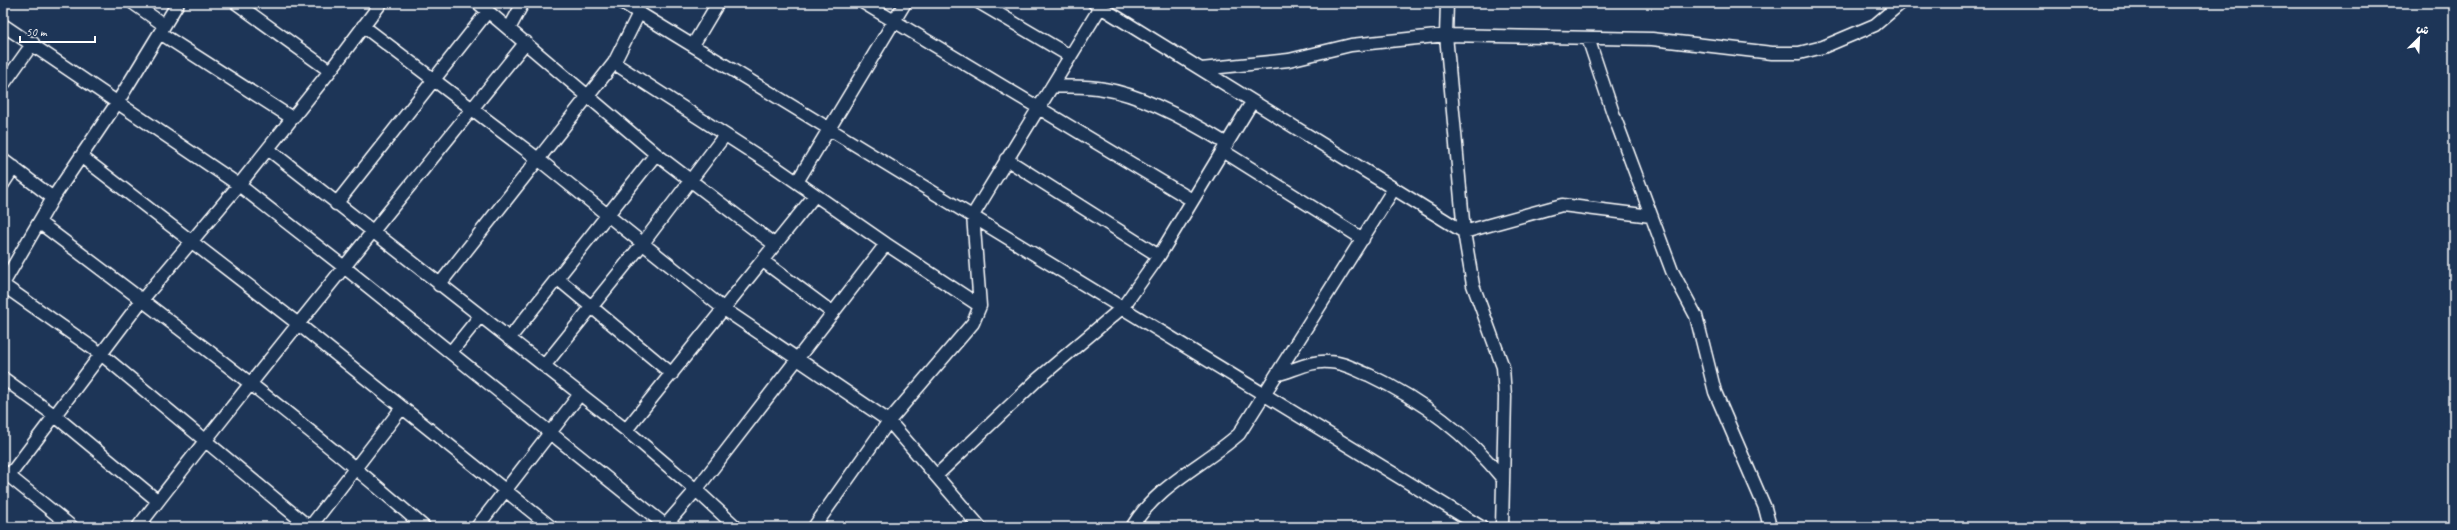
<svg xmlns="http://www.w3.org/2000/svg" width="2457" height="530" viewBox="0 0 2457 530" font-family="Caveat,'Playpen Sans Arabic',sans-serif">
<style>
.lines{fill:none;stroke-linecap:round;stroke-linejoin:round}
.minor-casing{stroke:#fff;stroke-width:15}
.minor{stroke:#1d3557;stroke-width:12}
</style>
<rect width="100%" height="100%" fill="#1d3557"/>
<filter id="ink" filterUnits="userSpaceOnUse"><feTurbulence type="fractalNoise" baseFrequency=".025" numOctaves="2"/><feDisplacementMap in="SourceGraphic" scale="8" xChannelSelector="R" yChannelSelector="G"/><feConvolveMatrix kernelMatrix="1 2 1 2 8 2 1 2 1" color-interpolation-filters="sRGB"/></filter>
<g filter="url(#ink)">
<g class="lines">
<g class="minor-casing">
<path id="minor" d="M133,3L164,25
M236,3L330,71
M478,3L656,154L775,245
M623,3L1481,527
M864,3L1192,200
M980,3L1070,56
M1094,3L1464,232L1562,205L1651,216
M1447,3L1446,35L1464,232L1473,285L1503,367L1505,397L1502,527
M3,25L239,185L344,267L665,525
M363,26L538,159L724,309L889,421L980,527
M509,29L523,3
M160,33L292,118
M1588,38L1613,113L1672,271L1696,316L1715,392L1765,508L1770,527
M693,45L718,3
M614,63L775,167L886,244L980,306
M1201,69L1289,60L1351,45L1446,35L1652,39L1772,53H1799L1823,47L1875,25L1901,3
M3,85L33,43
M1052,86C1069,87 1087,86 1104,89C1144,95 1193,123 1227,144
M268,149L626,430L696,490L736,527
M1223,151L1363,239
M82,157L297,323L551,527
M1006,159L1159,256
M3,160L53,198
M797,182L905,3
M3,184L14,167
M336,204L488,11
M40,223C170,321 301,419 424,527
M763,261L833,313
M558,279L672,374
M3,284L53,198L117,103L178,3
M3,285L101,354L309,527
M439,285L614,63L639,13
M509,339L656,154
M451,352L480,316
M544,366L643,243L725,135
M1279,374C1294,370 1313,360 1329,362C1343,362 1356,370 1369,375C1422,400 1466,433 1503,479
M3,378L54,415L158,501
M626,430L815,195
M4,472L72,527
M937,475L1038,379L1123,307L1159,256L1252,102
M9,476L142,300L239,185L330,71L381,3
M138,527C264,363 396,204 526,42
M310,527L401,409
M477,527L580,394
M664,527L696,490L886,244
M814,527L889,421L973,323L980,306L973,215L1103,3
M1132,527C1158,484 1203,466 1239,434L1393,190"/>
</g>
<use href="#minor" class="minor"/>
</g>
</g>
<rect width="2457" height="530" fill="none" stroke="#1d3557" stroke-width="16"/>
<rect x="8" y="8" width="2441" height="514" fill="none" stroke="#fff" stroke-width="1.5" filter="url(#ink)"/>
<g transform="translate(2419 38) rotate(24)" stroke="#1d3557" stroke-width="3" paint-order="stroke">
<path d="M0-3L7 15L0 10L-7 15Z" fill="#ffffff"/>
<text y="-6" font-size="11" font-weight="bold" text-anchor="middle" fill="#ffffff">ش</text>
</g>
<path d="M20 36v6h75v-6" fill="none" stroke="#ffffff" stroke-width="2"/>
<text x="26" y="36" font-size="12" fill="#ffffff" stroke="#1d3557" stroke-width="3" paint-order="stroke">50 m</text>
</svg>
